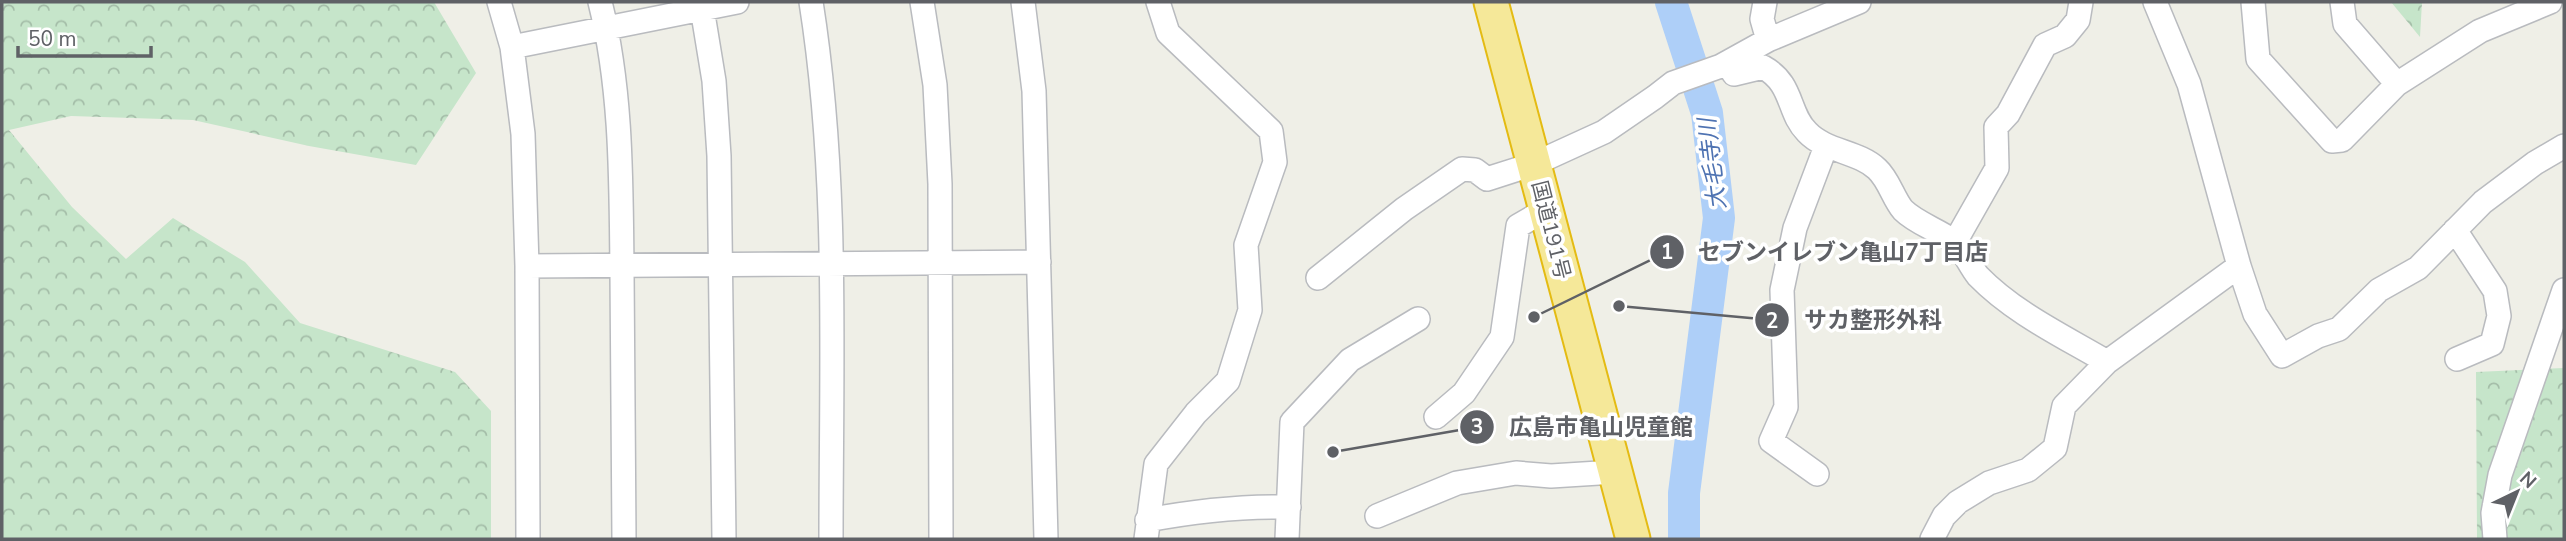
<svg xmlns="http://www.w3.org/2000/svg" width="2566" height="541" viewBox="0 0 2566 541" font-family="'Nunito Sans','Noto Sans JP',sans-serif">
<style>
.forest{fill:url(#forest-crowns)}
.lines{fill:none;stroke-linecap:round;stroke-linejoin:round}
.river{stroke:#aecff8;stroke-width:32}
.minor-casing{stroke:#b9bbbf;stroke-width:26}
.highway-casing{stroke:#e4bb13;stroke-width:37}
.minor{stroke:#fff;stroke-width:23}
.highway{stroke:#f5e899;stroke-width:33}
.labels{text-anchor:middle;stroke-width:7;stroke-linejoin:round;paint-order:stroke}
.street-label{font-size:21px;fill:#5f6166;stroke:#fff}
.water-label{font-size:23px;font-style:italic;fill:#4f73b2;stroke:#fff}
.leader{fill:none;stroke:#5f6166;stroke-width:2.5}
.callout-dot{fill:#5f6166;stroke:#fff;stroke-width:2.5}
.mark-label{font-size:21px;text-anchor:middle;font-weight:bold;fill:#fff}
.callout-label{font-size:23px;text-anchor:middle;font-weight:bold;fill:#5f6166;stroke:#fff;stroke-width:7;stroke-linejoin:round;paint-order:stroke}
</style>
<defs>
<pattern id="forest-crowns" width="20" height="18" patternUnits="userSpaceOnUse" patternTransform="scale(1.75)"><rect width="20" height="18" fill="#c6e5ca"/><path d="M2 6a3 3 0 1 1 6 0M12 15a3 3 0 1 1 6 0" fill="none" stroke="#a4bda8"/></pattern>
</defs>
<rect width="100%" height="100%" fill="#efefe7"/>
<path class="forest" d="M2,2H434L476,73L416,165L309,146L193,120L71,116L9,130L72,207L126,259L173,218L245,262L300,323L455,372L491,411V539H2Z
M2391,2H2422L2420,37Z
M2564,368V539H2477L2476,372Z"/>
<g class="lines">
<path class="river" d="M1671,2L1707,113L1719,218L1684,493V539"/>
<g class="minor-casing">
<path id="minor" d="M499,2L512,47L523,134L527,266L528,539
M600,2C622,90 621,182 622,272C623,361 623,450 624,539
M701,2L714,81L719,156L724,539
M811,2C839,179 831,360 831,539
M922,2L935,85L940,184L941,539
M1023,2L1034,91L1046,539
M1765,2L1762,19L1768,40
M2155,2L2189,84L2239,266L2255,314L2282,356L2318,336L2339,329L2379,290L2418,268L2483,202L2535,163L2564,146
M2253,2L2258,59L2332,141L2342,140L2397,84L2480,31L2550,2
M2342,2L2345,24L2397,84
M512,47L737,2
M1727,63L1734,74L1763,67C1794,84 1787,112 1807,132C1826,152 1858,151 1877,169C1889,180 1893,198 1903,210C1916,223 1938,230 1953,241C1964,250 1969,265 1978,276C2014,313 2063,336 2107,362
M2455,230L2495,291L2499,316L2492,344L2457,359
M1955,242L1997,168L1996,127L2008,114L2045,45L2065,36L2078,20L2081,2
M527,266L1039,262
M1318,278L1404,209L1462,169L1475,170L1487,179L1534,164L1604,132L1655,97L1673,83L1721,66L1768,40L1859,2
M1436,417L1464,393L1502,337L1518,226L1545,210
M1817,474L1771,441L1786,407L1782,290L1795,228L1826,146
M1377,516L1457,483L1516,473L1551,476L1615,472
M1147,520C1195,511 1240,506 1289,507
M1146,539L1156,464L1196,413L1228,381L1250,310L1246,245L1275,162L1271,131L1168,33L1158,2
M1287,539L1292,422L1350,360L1418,319
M1932,539L1944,516L1958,502L1989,483L2028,470L2055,448L2064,406L2107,362L2239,266
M2495,539L2493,513L2500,475L2564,290"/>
</g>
<g class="highway-casing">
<path id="highway" d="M1491,2L1633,539"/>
</g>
<use href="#minor" class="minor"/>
<use href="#highway" class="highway"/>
</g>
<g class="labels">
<g class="street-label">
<text transform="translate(1551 230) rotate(76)" y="7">国道191号</text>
</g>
<g class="water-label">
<text transform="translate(1712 164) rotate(-97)" y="8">大毛寺川</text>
</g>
</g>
<path class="leader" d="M1534 317L1667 252M1619 306L1772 320M1333 452L1477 427"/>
<g class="callout-dot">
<circle cx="1534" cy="317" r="7"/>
<circle cx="1619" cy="306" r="7"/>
<circle cx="1333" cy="452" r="7"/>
<circle cx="1667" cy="252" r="18"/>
<circle cx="1772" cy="320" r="18"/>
<circle cx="1477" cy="427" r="18"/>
</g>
<g class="mark-label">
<text x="1667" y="259">1</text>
<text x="1772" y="328">2</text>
<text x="1477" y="434">3</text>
</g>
<g class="callout-label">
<text x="1843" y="260">セブンイレブン亀山7丁目店</text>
<text x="1873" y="328">サカ整形外科</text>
<text x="1601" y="435">広島市亀山児童館</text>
</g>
<rect width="2566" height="541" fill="none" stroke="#5f6166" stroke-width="7"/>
<g transform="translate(2517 492) rotate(43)" stroke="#ffffff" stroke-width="5" paint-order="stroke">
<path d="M0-5L12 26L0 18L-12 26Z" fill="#5f6166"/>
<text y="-10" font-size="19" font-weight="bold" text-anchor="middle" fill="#5f6166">N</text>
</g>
<path d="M18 46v10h133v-10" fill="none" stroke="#5f6166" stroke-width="3.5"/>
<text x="28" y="46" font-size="21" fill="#5f6166" stroke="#ffffff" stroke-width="5" paint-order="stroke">50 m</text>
</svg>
